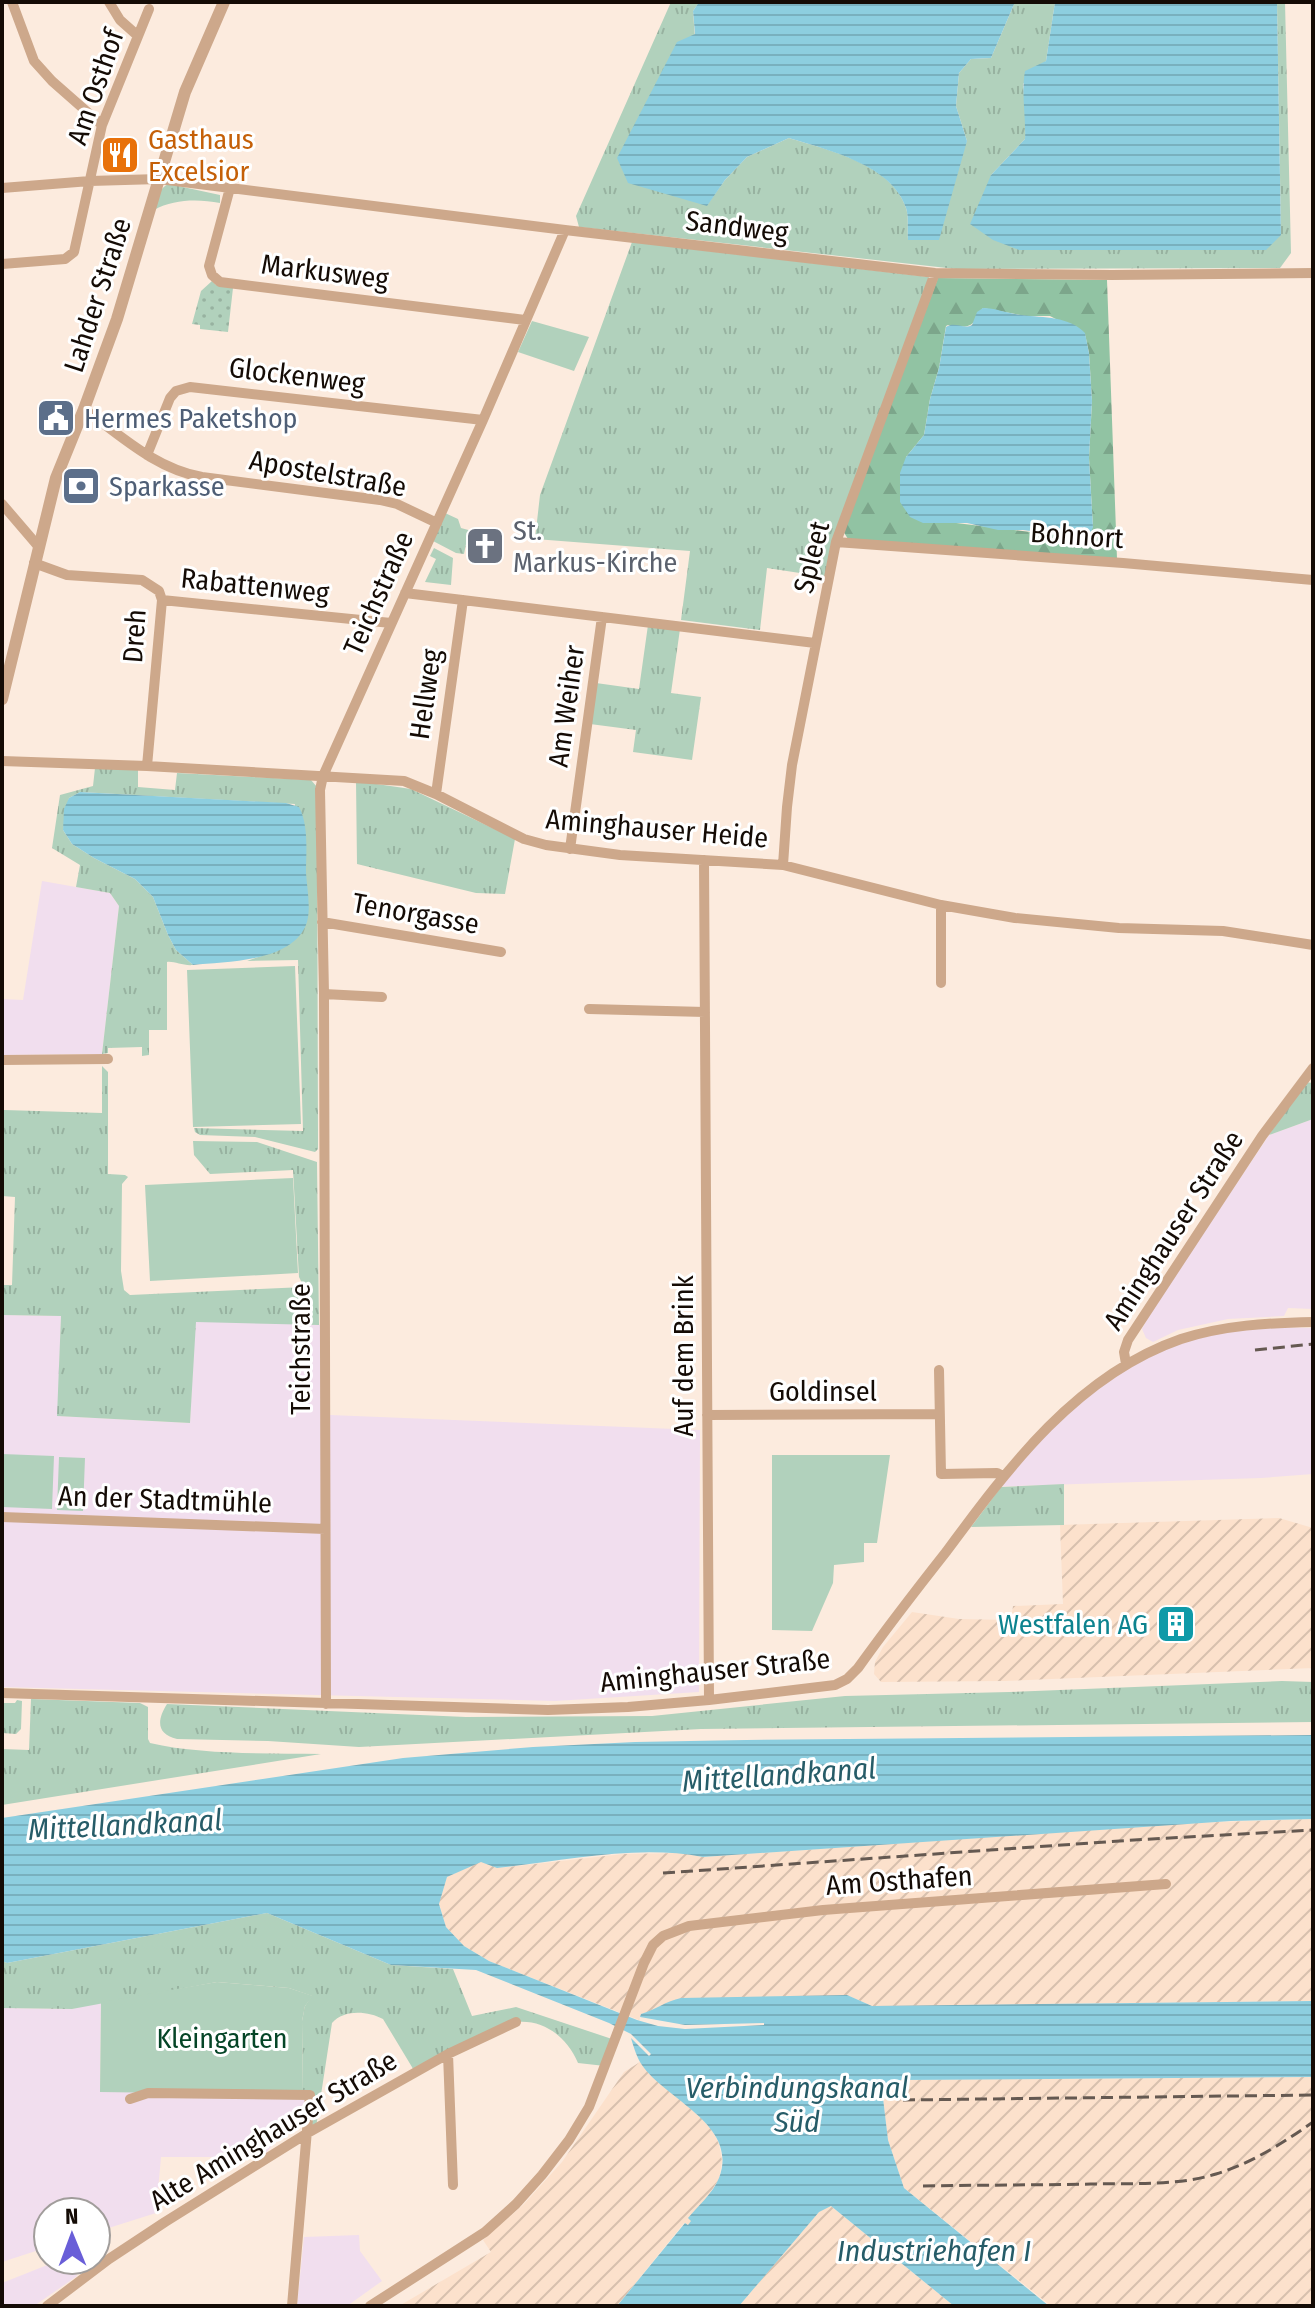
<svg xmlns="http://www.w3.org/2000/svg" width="1315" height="2308" viewBox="0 0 1315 2308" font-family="'Fira Sans Condensed',sans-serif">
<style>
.commercial{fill:#f1deee}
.industrial{fill:url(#industrial-furrows)}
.grass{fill:url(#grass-tufts)}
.forest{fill:url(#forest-firs);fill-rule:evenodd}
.park{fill:url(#park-dots)}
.garden{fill:#b1d1bc}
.water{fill:url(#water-rules)}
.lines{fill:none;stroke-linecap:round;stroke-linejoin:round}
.minor{stroke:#cda88b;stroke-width:10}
.tertiary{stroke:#cda88b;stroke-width:12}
.rail{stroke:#655951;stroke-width:3;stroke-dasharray:12 6;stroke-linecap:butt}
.labels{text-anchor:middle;stroke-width:6;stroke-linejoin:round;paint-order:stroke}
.street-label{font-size:28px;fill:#140b05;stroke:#fff}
.food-label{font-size:28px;fill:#c56008;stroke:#fff;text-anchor:start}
.service-label{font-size:28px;fill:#4e5e75;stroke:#fff;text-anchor:start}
.worship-label{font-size:28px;fill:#5b616d;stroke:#fff;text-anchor:start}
.culture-label{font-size:28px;fill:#0d838f;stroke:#fff;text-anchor:end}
.park-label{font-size:28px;fill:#054527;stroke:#fff}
.water-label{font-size:30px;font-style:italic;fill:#265c68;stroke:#fff}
</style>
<defs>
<pattern id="industrial-furrows" width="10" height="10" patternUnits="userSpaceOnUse" patternTransform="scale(2)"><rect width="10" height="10" fill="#fce1cc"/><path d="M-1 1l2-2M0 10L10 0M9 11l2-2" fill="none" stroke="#d7c0ae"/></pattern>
<pattern id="grass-tufts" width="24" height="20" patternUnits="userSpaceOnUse" patternTransform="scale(2)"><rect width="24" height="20" fill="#b1d1bc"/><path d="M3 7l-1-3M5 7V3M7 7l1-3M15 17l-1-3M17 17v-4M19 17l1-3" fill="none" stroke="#97b2a0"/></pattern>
<pattern id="forest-firs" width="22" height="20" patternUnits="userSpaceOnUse" patternTransform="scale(2)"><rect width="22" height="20" fill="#91c3a3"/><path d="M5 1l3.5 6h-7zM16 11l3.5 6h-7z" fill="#7ca68b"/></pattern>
<pattern id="park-dots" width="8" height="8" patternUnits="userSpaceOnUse" patternTransform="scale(2)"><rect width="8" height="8" fill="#b1d1bc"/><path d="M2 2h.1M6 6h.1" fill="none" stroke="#97b2a0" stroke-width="1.8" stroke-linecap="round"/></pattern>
<pattern id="water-rules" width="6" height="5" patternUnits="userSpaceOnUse" patternTransform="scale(2)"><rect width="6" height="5" fill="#8dcedf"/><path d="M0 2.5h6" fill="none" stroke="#79b0be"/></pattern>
</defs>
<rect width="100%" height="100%" fill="#fcebde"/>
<path class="commercial" d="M42,881L110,893L119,906L102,1054L2,1055V999L23,1000Z
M1313,1119V1309L1288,1308L1284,1316L1228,1319L1178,1330L1153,1342L1146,1338L1142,1329L1149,1315L1269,1135Z
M2,1315L61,1316L58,1416L190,1423L195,1321L328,1325L330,1415L700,1430L699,1692L555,1701L2,1687Z
M1274,1327L1313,1328V1474L1261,1478L989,1487L1104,1376L1149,1350L1222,1332Z
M101,2002L100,2091L310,2095L263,2157H161L156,2213L96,2232V2212H48V2247L2,2262V2008L72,2009Z
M359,2235L360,2251L382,2281L347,2306H297L304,2237Z
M60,2260H70L77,2276L34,2306H2V2283Z"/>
<path class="industrial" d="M1279,1518L1313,1528V1668L1004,1681L881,1682L874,1674L875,1662L883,1647L912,1612L959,1619L1011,1620L1013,1606L1063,1604L1060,1525Z
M1313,1819V2001L872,2006L847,1995L653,2010L641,2014L639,2020L489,1961L464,1946L446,1927L439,1903L447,1877L481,1861L498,1868L623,1854L681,1853L703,1857L1191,1823Z
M640,2062L710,2126L719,2144L722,2161L719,2179L692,2221L688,2225L684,2223L617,2306H399L491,2252L483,2240L523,2205L562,2162L624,2072Z
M1313,2077V2306H1051L904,2188L888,2140L883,2098L884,2088L896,2080Z
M831,2206L954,2306H739L819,2211Z"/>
<path class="grass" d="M671,2H699L693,11L707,205L725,180L747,157L789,138C828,150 892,164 906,208C909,217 907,230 908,240L967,141L956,106L959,73L971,59L991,58L1015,2H1055L1046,61L1023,84L1026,117L1025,139L991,175L1281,235L1277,2H1285L1291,253L1280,268L956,269L579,227L576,216Z
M169,184L220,195V203C198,199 174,199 154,210C157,200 159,187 169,184Z
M632,242L929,277L826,577L767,568L760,630L681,620L690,551L535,539L540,495Z
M445,513L458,519L461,528L472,531L471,539H467L464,554L456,553L433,541Z
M434,548L453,558L451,585L425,582L436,559L430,556Z
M648,625L680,629L671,693L701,697L692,760L633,752L636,730L590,724L596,683L639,689Z
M95,768L138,770V787L175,790L177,773L311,780L317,787L318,1138V1149L315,1152L255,1137L200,1135L195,1132L194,1128L303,1131L298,960L247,961L281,949L295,804L80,792L69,798L63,830L72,844L94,858L135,879L153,897L168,935L176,950L193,965C183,966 174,961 167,962V1030H149V1055L142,1056V1047L108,1048V1053L102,1054L119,906L110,893L76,887L80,865L52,848L60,795L93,786Z
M356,781L411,789L515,839L505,894L476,893L357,864Z
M102,1066L108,1072V1174L125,1175L128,1177L122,1184L121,1271L124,1290L130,1295L304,1287L299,1277L293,1170L210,1174L194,1155L193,1141L257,1142L317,1162L319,1325L196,1322L190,1423L57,1416L61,1316L2,1315V1285H12L15,1197L2,1196L4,1110L102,1113Z
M1305,1082L1313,1083V1119L1269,1135Z
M1064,1484V1525L971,1527L1001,1487Z
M1282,1681L1313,1682V1722L701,1729L359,1747L268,1741L177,1739C156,1734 157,1720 167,1704L466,1717L652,1716L845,1696L1009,1692Z
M31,1699L140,1703L148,1707V1739L150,1743C201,1755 268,1753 321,1754L2,1805V1749L29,1750Z
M17,1700L22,1701L21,1729L16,1734L2,1733V1703H15Z
M267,1913L391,1965L453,1969L472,2016L516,2007L615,2040L605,2066L578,2063C567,2037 544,2019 516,2022L415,2072L383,2019C368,2011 344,2009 332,2023L315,2134H306L310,2096L303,2095L302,2021L305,2006L312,1996L289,1988L217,1982L72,2009L2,2008V1961L7,1963Z"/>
<path class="forest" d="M938,278L1107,280L1117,559L848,539L843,531ZM983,308L1026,316H1050L1085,334L1089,353L1092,401L1089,458L1093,527L1073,537L948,522L906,457L924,435L930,399L939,368L946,326L948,325C972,328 971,328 983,308Z"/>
<path class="park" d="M212,281L216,285L233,288L228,332L200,329V325L192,324L201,291Z"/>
<path class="garden" d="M532,321L589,337L574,371L518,352Z
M295,966L301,1124L193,1127L187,970Z
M293,1178L298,1273L150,1281L145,1185Z
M2,1454L54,1456L52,1509L2,1507Z
M772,1455H890L877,1543H864V1562L834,1565L833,1583L812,1631L772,1630Z
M59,1457L85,1458L83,1511L57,1510Z
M217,1982L289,1988L313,1996L305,2006L302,2021L303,2095L100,2092L101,2002Z"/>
<path class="water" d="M699,2H1015L991,58L971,59L959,73L956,106L967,141L939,240H908C907,231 909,217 906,208C892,165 828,150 789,138L747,157L725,180L707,206L628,183L617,158L677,42L695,34L693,11Z
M1055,2H1277L1281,235L1266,250H1019L993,240L970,224L991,175L1025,139C1026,116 1021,93 1025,71L1046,61Z
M983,308C996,308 1009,314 1022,315C1044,318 1069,316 1085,333L1089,353L1092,401L1089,458L1093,527L1091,532L1073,537L1023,530H998L967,523H923L910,517L900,502V473L906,457L924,435L930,399L939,368L946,327C955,321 964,330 972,325L977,312Z
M80,792L286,803L299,807C309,826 306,852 306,873C307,888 311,908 307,922C294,963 226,961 193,965L176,950L168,935L153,897L135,879L94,858L72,844L63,830L64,809L69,798Z
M1313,1735V1819L1231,1821L703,1857C637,1844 564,1861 497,1868L481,1862L447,1877L439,1904L446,1927L464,1946L489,1961L637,2020L658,2026L685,2029L764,2025V2023L685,2025L640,2017L641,2014C655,2010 666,2001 681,1998L847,1995L872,2006L1313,2001V2077L897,2080L884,2088L883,2098L888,2140L904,2188L1049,2306H954L831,2206L819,2212L739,2306H617L685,2223L688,2225L691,2221L688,2218C698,2206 713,2193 719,2178C740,2123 662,2099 640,2062C636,2055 633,2045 631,2038L649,2056L651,2054L631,2034L609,2023L476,1970L391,1965L267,1913L7,1963L2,1961V1818L403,1758L533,1747L635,1742L746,1740Z"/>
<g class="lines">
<path class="minor" d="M12,2L34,61L52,81L102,125
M109,2L120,20L138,36
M2,188L90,181L159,179L565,230L935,273L1112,275L1313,273
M230,188L209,266L212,275L220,282L525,320
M2,264L65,259L74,252L102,125L149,9
M84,409C121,436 156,469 202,477L380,500L397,504L437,523
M147,455L170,398L176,391L190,387L483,420
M2,504L38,546
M836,542L1123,563L1313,580
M34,563L67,575L142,580L159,591L162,600L147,766
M405,593L815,643
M162,600L391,623
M2,761L147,766L404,781L436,794L524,839L546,845L620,855L783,865L941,905L1015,918L1119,928L1223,931L1313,945
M436,794L463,600
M570,849L602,617
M704,860L709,1700
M783,865L787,807L792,765L836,542L935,273
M941,905V983
M322,922L501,952
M324,994L382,997
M589,1009L705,1012
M2,1060L108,1059
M1126,1364L1124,1352L1128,1340L1262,1136L1313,1068
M939,1370L941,1474L997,1473L1003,1476
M707,1415L939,1414
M2,1517L325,1529
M2,1693L548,1710L628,1707L709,1700L835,1685L847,1679L858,1668C886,1629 916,1590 946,1552C1009,1467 1077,1375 1181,1339C1224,1325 1268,1323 1313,1322
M326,1704L324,994L320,790L323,776L483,420L565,230
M448,2054L453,2185
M130,2099L148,2093L310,2095L292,2306
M47,2306L109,2259L165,2222L306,2134L448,2054L516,2022
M370,2306L485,2232L516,2204L542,2175L569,2140L589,2107L644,1963L653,1945L663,1936L689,1926L823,1910L1166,1884"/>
<path class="tertiary" d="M2,699L56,478L84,409L117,319L185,92L224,2"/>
<path class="rail" d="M1255,1350L1313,1344
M663,1873L1134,1840L1313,1830
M903,2100L1313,2095
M923,2186C981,2185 1038,2185 1095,2184C1135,2183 1177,2186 1216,2174C1252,2163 1283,2143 1313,2122"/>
</g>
<defs>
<g id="restaurant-square" transform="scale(2)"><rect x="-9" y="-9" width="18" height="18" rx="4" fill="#e8710a" stroke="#fff"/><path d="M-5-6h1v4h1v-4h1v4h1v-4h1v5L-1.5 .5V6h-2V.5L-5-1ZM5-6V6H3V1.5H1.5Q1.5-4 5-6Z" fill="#fff"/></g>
<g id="civic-square" transform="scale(2)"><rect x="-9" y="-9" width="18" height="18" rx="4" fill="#5c6f8a" stroke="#fff"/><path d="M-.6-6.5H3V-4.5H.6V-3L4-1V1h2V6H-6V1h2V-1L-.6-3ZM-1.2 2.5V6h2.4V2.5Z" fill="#fff"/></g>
<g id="bank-square" transform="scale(2)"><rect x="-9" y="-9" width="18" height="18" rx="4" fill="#5c6f8a" stroke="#fff"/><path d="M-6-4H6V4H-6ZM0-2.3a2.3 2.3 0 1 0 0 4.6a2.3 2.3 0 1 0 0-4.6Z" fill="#fff"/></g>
<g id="church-square" transform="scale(2)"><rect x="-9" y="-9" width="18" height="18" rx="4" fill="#6b7280" stroke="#fff"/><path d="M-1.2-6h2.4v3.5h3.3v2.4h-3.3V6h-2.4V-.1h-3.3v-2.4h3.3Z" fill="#fff"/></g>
<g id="building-square" transform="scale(2)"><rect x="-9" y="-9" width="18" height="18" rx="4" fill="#0f9aa8" stroke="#fff"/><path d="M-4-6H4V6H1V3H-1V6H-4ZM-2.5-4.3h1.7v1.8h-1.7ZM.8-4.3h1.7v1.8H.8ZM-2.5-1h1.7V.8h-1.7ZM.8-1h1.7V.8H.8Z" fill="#fff"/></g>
</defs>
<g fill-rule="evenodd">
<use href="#restaurant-square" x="120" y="155"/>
<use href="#civic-square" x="56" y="418"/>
<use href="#bank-square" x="81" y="486"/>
<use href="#church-square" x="485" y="546"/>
<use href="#building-square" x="1176" y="1624"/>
</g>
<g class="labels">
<g class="street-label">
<text transform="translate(95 87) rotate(-71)" y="10">Am Osthof</text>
<text transform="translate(737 226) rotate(7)" y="10">Sandweg</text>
<text transform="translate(325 271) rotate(7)" y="10">Markusweg</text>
<text transform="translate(97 295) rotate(-72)" y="10">Lahder Straße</text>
<text transform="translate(297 375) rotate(7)" y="10">Glockenweg</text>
<text transform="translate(328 473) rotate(10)" y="10">Apostelstraße</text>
<text transform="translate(1077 535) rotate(4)" y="10">Bohnort</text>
<text transform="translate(811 557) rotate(-76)" y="10">Spleet</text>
<text transform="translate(255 585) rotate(6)" y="10">Rabattenweg</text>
<text transform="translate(378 593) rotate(-66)" y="10">Teichstraße</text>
<text transform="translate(134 636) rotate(-86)" y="10">Dreh</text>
<text transform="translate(425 694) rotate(-82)" y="10">Hellweg</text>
<text transform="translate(566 706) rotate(-82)" y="10">Am Weiher</text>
<text transform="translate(657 828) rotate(5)" y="10">Aminghauser Heide</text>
<text transform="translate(416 913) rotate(10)" y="10">Tenorgasse</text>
<text transform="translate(1173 1230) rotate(-57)" y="10">Aminghauser Straße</text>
<text transform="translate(300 1349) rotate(-90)" y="10">Teichstraße</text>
<text transform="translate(683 1356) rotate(-90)" y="10">Auf dem Brink</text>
<text x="823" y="1401">Goldinsel</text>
<text transform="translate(165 1499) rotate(2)" y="10">An der Stadtmühle</text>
<text transform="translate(715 1670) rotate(-6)" y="10">Aminghauser Straße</text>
<text transform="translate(899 1880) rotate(-4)" y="10">Am Osthafen</text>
<text transform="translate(273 2130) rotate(-31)" y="10">Alte Aminghauser Straße</text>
</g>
<g class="food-label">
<text x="148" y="149">Gasthaus<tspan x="148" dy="32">Excelsior</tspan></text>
</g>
<g class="service-label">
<text x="84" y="428">Hermes Paketshop</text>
<text x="109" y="496">Sparkasse</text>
</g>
<g class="worship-label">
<text x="513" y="540">St.<tspan x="513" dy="32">Markus-Kirche</tspan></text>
</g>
<g class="culture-label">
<text x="1148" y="1634">Westfalen AG</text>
</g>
<g class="park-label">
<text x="222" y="2048">Kleingarten</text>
</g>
<g class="water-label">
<text transform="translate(779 1775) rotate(-4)" y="10">Mittellandkanal</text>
<text transform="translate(125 1825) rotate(-3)" y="10">Mittellandkanal</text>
<text x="797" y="2098">Verbindungskanal<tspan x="797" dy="34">Süd</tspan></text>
<text x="934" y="2261">Industriehafen I</text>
</g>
</g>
<rect width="1315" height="2308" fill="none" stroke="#140b05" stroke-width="8"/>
<g transform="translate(72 2236) rotate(359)"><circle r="38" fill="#ffffff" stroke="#a19d9b" stroke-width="2"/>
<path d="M0-6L14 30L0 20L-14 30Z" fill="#695ed8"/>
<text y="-12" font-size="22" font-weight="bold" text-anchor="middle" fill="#140b05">N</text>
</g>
</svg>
